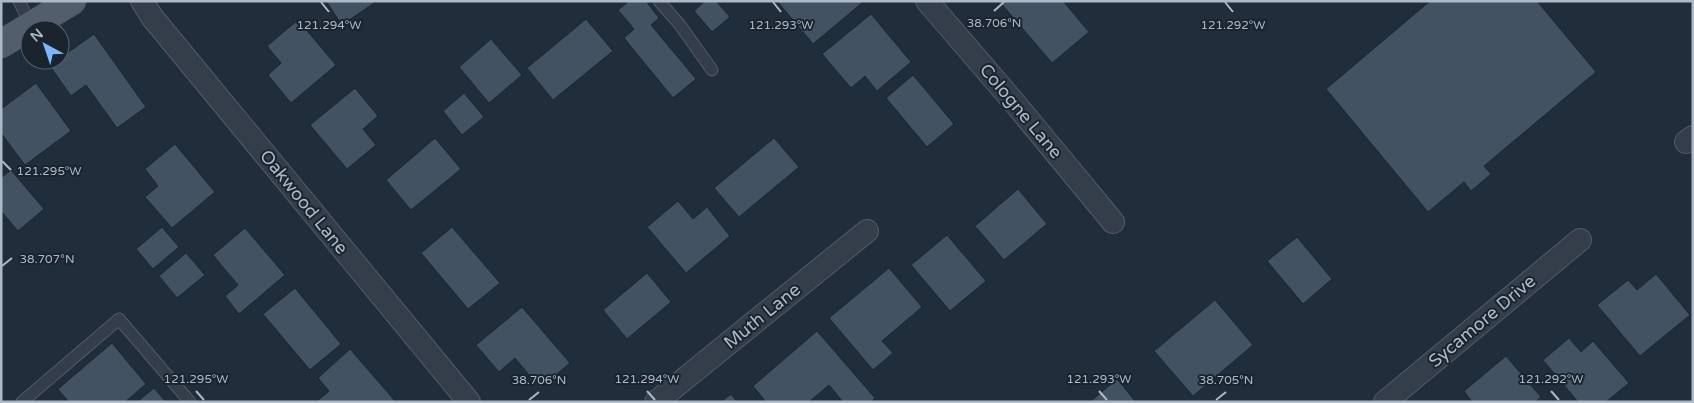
<svg xmlns="http://www.w3.org/2000/svg" width="1694" height="403" viewBox="0 0 1694 403" font-family="'Varela Round',sans-serif">
<style>
.building{fill:#435262;stroke:#1b2631}
.lines{fill:none;stroke-linecap:round;stroke-linejoin:round}
.service-casing{stroke:#515c68;stroke-width:13}
.minor-casing{stroke:#515c68;stroke-width:24}
.primary-casing{stroke:#3d4854;stroke-width:29}
.service{stroke:#343e4b;stroke-width:11}
.minor{stroke:#343e4b;stroke-width:22}
.primary{stroke:#525e6b;stroke-width:28}
.ticks{fill:none;stroke:#aeb9c7;stroke-width:2}
.labels{text-anchor:middle;stroke-width:4;stroke-linejoin:round;paint-order:stroke}
.street-label{font-size:18px;fill:#aeb9c7;stroke:#19242f}
.ticks-label{font-size:12px;text-anchor:middle;fill:#aeb9c7;stroke:#19242f;stroke-width:4;stroke-linejoin:round;paint-order:stroke}
</style>
<rect width="100%" height="100%" fill="#202d3a"/>
<path class="building" d="M326,1H377L342,25Z
M629,1H646L659,18L651,25L696,79L673,98L624,38L634,29L618,10Z
M705,1H716L730,17L712,32L694,11Z
M777,1H860L862,3L813,44Z
M999,1H1063L1089,32L1052,63Z
M1430,1H1537L1596,72L1484,166L1491,174L1471,191L1464,182L1428,212L1326,89Z
M871,14L911,62L877,91L865,76L851,88L822,54Z
M586,19L613,51L553,100L527,68Z
M298,20L336,65L291,103L268,75L281,63L267,46Z
M94,34L146,107L117,128L86,85L71,96L50,66L60,60V58Z
M491,39L522,75L489,103L459,67Z
M913,75L954,124L927,147L886,98Z
M36,83L71,131L25,165L1,133V109Z
M355,88L378,116L363,129L376,145L347,169L310,125Z
M464,93L484,117L462,135L443,111Z
M435,138L461,169L411,210L386,180Z
M774,138L799,167L739,217L714,188Z
M175,144L215,192L172,228L145,197L158,186L145,169Z
M11,170L44,209L18,231L1,211V178Z
M1018,189L1047,224L1004,260L975,226Z
M678,201L693,219L707,207L730,236L686,273L647,227Z
M162,227L179,247L153,269L136,249Z
M452,227L500,283L468,309L421,253Z
M245,228L285,275L239,314L225,296L238,285L213,255Z
M947,235L986,281L950,311L911,265Z
M1297,237L1332,279L1303,304L1267,261Z
M186,253L205,275L177,298L159,276Z
M889,268L922,307L882,341L893,353L873,370L829,318Z
M647,273L671,302L627,339L603,310Z
M1656,274L1690,315L1640,356L1597,305L1628,280L1637,290Z
M295,288L341,344L310,370L263,314Z
M1215,300L1253,345L1193,396L1154,351Z
M522,307L570,363L540,388L515,358L499,372L476,345Z
M817,331L875,398L871,402H843L829,385L809,402H766L753,386Z
M1569,338L1581,352L1593,341L1629,383L1606,402H1578L1543,360Z
M112,343L146,384L125,402H69L58,389Z
M350,349L396,402H316L329,391L318,378Z
M1506,356L1541,397L1535,402H1472L1464,391Z
M1117,379L1136,402H1090Z
M154,388L166,402H137Z
M731,394L737,402H721Z"/>
<g class="lines">
<g class="service-casing">
<path id="service" d="M19,1L31,26
M659,1L680,25L712,70
M22,402L119,319L190,402"/>
</g>
<g class="minor-casing">
<path id="minor" d="M142,1L152,17L469,402
M927,1L1018,107L1113,222
M1686,142L1693,137
M656,402L867,231
M1385,402L1580,240"/>
</g>
<g class="primary-casing">
<path id="primary" d="M1,44L72,1"/>
</g>
<use href="#service" class="service"/>
<use href="#minor" class="minor"/>
<use href="#primary" class="primary"/>
</g>
<path class="ticks" d="M321,2L329,12M773,2L781,12M1225,2L1233,12M994,11L1004,2M2,161L11,170M2,266L12,258M196,391L204,400M647,391L655,400M1099,391L1107,400M1551,391L1559,400M529,400L539,392M1216,400L1226,392"/>
<g class="labels">
<g class="street-label">
<text transform="translate(1021 111) rotate(50)" y="6">Cologne Lane</text>
<text transform="translate(304 202) rotate(51)" y="6">Oakwood Lane</text>
<text transform="translate(762 316) rotate(-39)" y="6">Muth Lane</text>
<text transform="translate(1482 321) rotate(-40)" y="6">Sycamore Drive</text>
</g>
</g>
<g class="ticks-label">
<text x="994" y="27">38.706°N</text>
<text x="329" y="29">121.294°W</text>
<text x="781" y="29">121.293°W</text>
<text x="1233" y="29">121.292°W</text>
<text x="49" y="175">121.295°W</text>
<text x="47" y="263">38.707°N</text>
<text x="196" y="383">121.295°W</text>
<text x="647" y="383">121.294°W</text>
<text x="1099" y="383">121.293°W</text>
<text x="1551" y="383">121.292°W</text>
<text x="539" y="384">38.706°N</text>
<text x="1226" y="384">38.705°N</text>
</g>
<rect width="1694" height="403" fill="none" stroke="#aeb9c7" stroke-width="5"/>
<g transform="translate(45 45) rotate(320)"><circle r="24" fill="#19242f" stroke="#55606c"/>
<path d="M0-4L9 19L0 12L-9 19Z" fill="#7db6fd"/>
<text y="-8" font-size="14" font-weight="bold" text-anchor="middle" fill="#aeb9c7">N</text>
</g>
</svg>
